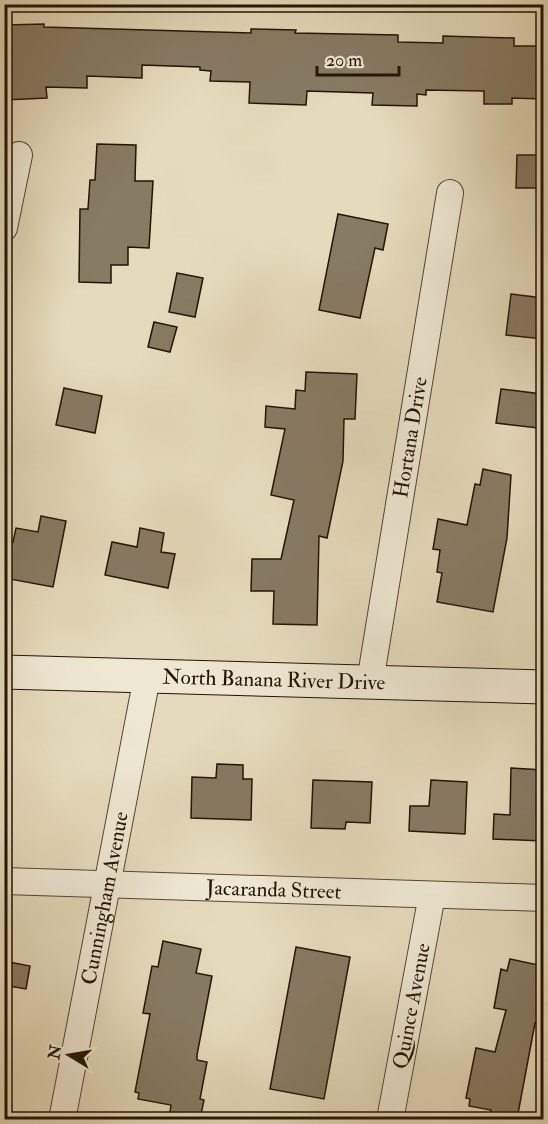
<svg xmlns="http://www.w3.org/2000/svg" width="548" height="1124" viewBox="0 0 548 1124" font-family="'IM FELL Double Pica',serif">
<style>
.building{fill:#877b64;stroke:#221404;stroke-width:1.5}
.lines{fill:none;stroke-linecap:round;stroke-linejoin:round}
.street-casing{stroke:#534632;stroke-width:28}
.secondary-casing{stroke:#221404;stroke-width:35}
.street{stroke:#eee8d3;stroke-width:26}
.secondary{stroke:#eee8d3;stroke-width:33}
.labels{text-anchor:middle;stroke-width:4.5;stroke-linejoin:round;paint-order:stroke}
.street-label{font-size:21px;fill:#221404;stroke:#eee8d3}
</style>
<rect width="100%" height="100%" fill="#e5dbbc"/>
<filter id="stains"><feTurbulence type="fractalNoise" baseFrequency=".00333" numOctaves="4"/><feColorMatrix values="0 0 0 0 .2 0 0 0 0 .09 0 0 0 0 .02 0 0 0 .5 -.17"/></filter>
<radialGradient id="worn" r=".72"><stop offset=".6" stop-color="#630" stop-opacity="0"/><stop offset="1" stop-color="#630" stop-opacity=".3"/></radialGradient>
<path class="building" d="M44,24V27L251,33V29L296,30L295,33L398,35V42L443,43V36L514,38V46H543V99L512,98V104H484V91L426,90V95L417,94V106L372,105L373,93L307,91L306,105L249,103L250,82L210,81L211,71L200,70V67L142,65V78L87,76V88L46,87L47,98L4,100L5,25Z
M97,144L136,145L135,181H153L149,248L128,247V265H111V283L79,282L80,209H88L90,180H95Z
M517,155H543V188H516Z
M338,214L388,224L383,250L375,248L360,318L319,310Z
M177,273L203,278L195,317L169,312Z
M511,294L543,298V339L506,335Z
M154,322L177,327L170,352L148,347Z
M306,372L357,374L355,419H344L343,461L327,538L319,536L317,625L273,624L274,591H251L252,559H281L294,500L271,495L285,429L265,427L266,406L295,409L296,390L305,391Z
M64,388L102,396L95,433L56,425Z
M501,389L542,394L538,428L496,423Z
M483,469L511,475L507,538L493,612L437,602L442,573L437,572L440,550L433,549L438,519L467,525L475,484L480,485Z
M41,516L66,521L53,587L4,578V540L13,542L16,528L38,532Z
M140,528L164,533L161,552L175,554L168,588L105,575L112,542L137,547Z
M217,764L243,765V779H252L251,820L191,818L192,777L216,778Z
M511,768L543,770V841L493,839L494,814L510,815Z
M313,780L372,782L370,823L346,822L345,829L311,828Z
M431,780L467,782L465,834L409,831L410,806H429Z
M163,941L201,949L196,973L212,976L197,1055V1060L207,1062L200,1099L204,1100L200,1119H169L171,1105L138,1099L139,1093L135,1092L150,1014L143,1013L152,966L158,967Z
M296,947L350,957L324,1099L270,1089Z
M510,959L543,966V1025L535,1023L517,1119H489L491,1110L469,1106L470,1099L466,1098L476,1048L495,1052L506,1010L494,1008L501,969L507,971Z
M4,961L30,966L26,989L4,985Z"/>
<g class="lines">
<g class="street-casing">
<g id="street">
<path d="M4,228L19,155"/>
<path id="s1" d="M370,682L450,193"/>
<path id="s2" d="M4,881L544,898"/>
<path id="s3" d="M62,1120L147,677"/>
<path id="s4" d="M390,1120L432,895"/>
</g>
</g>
<g class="secondary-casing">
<g id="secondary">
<path id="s5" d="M4,672L544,687"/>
</g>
</g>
<use href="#street" class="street"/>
<use href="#secondary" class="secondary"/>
</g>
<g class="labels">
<g class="street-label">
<text dy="7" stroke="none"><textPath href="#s1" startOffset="248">Hortana Drive</textPath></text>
<text dy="7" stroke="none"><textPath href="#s5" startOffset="270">North Banana River Drive</textPath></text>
<text dy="7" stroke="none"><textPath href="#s2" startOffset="270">Jacaranda Street</textPath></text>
<text dy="7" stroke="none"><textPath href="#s3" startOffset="226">Cunningham Avenue</textPath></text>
<text dy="7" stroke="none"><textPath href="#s4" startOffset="116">Quince Avenue</textPath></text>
</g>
</g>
<rect width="548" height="1124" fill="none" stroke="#e5dbbc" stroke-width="24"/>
<rect x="6" y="6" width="536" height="1112" fill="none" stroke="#221404" stroke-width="3"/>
<rect x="12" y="12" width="524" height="1100" fill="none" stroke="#221404" stroke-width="1.5"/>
<g transform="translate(69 1055) rotate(281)" stroke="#eee8d3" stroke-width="4.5" paint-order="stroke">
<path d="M0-4.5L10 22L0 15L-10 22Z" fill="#221404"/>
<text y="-9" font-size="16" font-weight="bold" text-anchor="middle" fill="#221404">N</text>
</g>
<path d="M317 66v9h82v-9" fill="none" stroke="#221404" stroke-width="3"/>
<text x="326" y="66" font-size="18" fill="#221404" stroke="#eee8d3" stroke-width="4.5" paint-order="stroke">20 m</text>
<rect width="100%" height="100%" filter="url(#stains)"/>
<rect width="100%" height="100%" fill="url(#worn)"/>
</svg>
